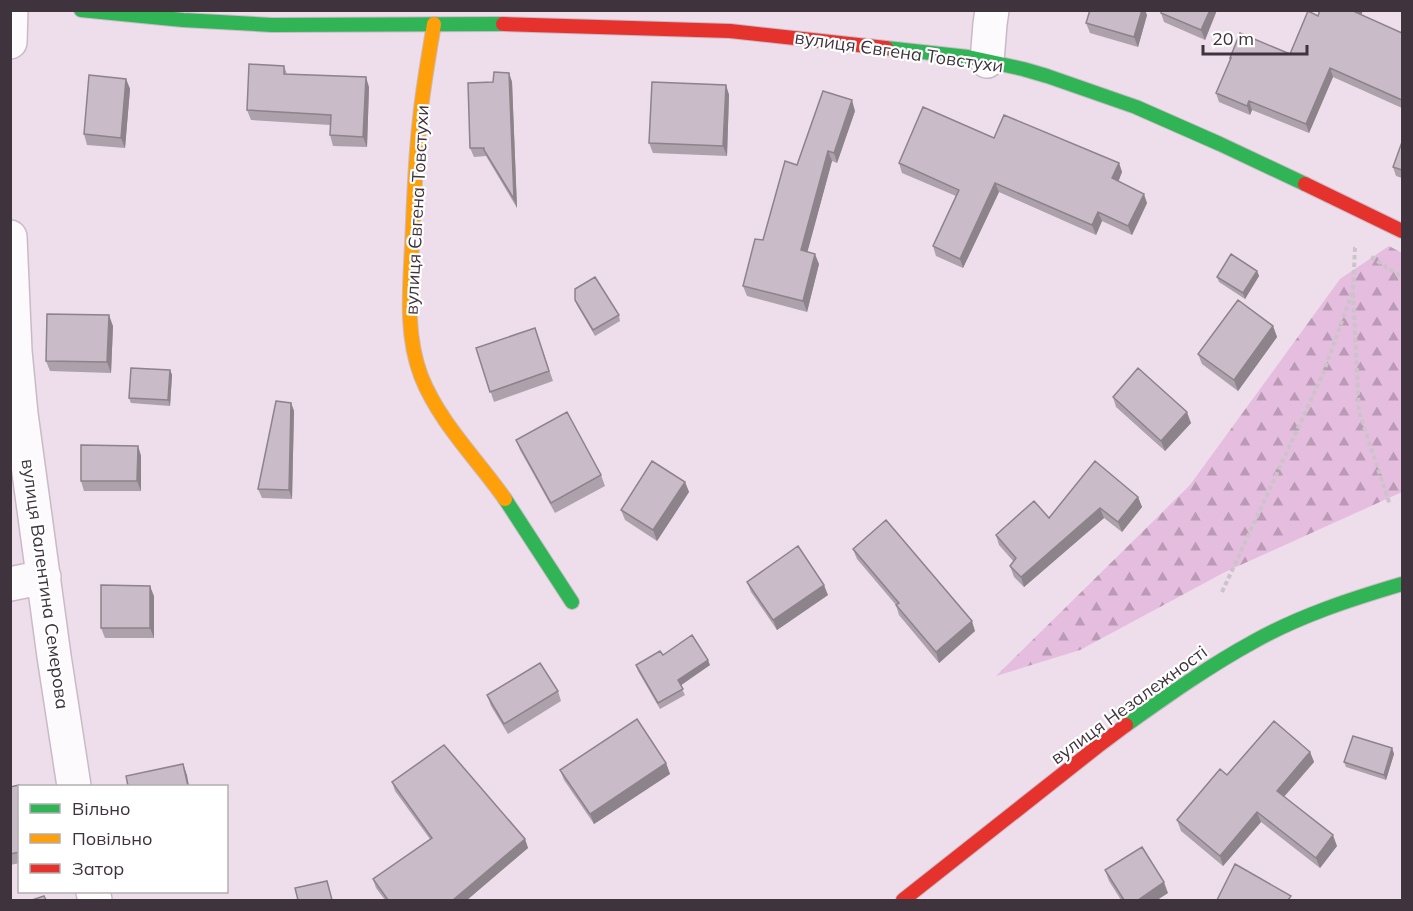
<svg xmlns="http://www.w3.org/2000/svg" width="1413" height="911" viewBox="0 0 1413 911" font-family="Mulish,sans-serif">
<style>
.forest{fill:url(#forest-firs)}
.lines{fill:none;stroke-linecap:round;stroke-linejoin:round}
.street-casing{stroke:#c9bbc6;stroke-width:36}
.fast-casing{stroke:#c9bbc6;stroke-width:16}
.slow-casing{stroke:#c9bbc6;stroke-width:16}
.jam-casing{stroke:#c9bbc6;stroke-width:16}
.path{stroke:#cbc5ca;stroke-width:4;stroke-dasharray:4.5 3;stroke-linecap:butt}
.street{stroke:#fcfafc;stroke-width:33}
.fast{stroke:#30b455;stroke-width:14}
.slow{stroke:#ff9f0a;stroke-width:14}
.jam{stroke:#e5322d;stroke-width:14}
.wall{fill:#ada1ab}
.shaded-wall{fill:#8d838b}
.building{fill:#c9bbc7;stroke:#8d838b;stroke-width:1.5}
.labels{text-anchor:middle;stroke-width:4.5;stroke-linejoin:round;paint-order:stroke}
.street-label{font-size:18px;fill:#3f343d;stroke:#fff}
</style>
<defs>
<pattern id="forest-firs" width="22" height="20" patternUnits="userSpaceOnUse" patternTransform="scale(1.5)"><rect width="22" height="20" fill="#e5bddf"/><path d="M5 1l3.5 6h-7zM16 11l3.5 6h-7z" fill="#bb9ab6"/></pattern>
</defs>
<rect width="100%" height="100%" fill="#eeddeb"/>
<path class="forest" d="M1389,246L1402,253V492L1225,572L1080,650L996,676L1190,485L1340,279Z"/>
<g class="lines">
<g class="street-casing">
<path id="street" d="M10,42L11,10
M987,61L990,24L992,10
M10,237L15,351L21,414L54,656L74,786
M10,584L44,577
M93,892L95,900"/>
</g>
<g class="fast-casing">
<path id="fast" d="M81,10L183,20L272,25L503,24
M886,48L968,57L1023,69L1047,76L1136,107L1220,144L1305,184
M505,499L572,602
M1126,725C1167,696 1209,666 1253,642C1299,616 1351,599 1402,584"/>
</g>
<g class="slow-casing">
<path id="slow" d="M434,24C429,55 423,87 420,118C415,161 414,203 412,245C410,289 405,334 421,376C439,422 477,459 505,499"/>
</g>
<g class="jam-casing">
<path id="jam" d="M503,24L730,31L886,48
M1305,184L1402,231
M903,900L1098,746L1126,725"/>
</g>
<path class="path" d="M1371,257L1402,277
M1353,293L1359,412L1390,505
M1222,592L1323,374L1353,290L1355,248L1357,246"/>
<use href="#street" class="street"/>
<use href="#fast" class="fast"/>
<use href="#slow" class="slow"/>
<use href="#jam" class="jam"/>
</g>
<path class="wall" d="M1162,10H1217L1205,40L1164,22L1161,13Z
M1363,10L1361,15L1402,33V108L1333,77L1309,133L1252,110L1250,115L1219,102L1216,93L1231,60L1230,58L1290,54L1318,16Z
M1147,15L1138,47L1090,33L1086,23Z
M284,66L287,74L369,87L367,147L333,146L330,135V125L251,120L247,110Z
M509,73L512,82L517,208L486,156L474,157L470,148L493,82Z
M126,79L130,89L125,148L87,145L84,134Z
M726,85L729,95L727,156L653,153L649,143Z
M855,111L837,163L832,161L807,252L819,264L807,312L747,296L743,286L797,165Z
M994,138L1119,163L1122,172L1118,181L1147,203L1132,235L1102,221L1096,235L999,192L963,268L936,256L933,246L956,196L902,173L899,163Z
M1402,142V178L1396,176L1393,167Z
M1257,271L1259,276L1245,299L1219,282L1217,277Z
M575,300L619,315L620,321L595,336L577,305Z
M113,326L111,373L50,371L46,361Z
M1273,326L1277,337L1238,391L1202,364L1198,354Z
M535,328L553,381L494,402L476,348Z
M170,370L172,375L170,406L131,403L129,398Z
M1113,397L1191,423L1165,451L1116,407Z
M291,403L294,411L292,499L262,498L258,489Z
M516,440L601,475L605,486L555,513L520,450Z
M138,446L141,456V491H84L81,481Z
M685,482L689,492L657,541L625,520L621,510Z
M1138,497L1142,507L1122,532L1104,518L1024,587L1014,577L1010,566L1014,562L999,545L996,535L1049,518Z
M853,549L975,631L939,663L899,615L896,605L857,559Z
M747,582L828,595L777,630L751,592Z
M154,596V638H105L101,628Z
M663,655L710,665L680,685L685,695L660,709L638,671L636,665Z
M558,691L561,701L508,734L491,706L487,695Z
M1392,748L1394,754L1386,780L1346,767L1344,762Z
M1310,752L1314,762L1284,797L1337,846L1320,868L1261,822L1223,866L1181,831L1177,820L1227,775Z
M666,763L670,774L594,824L564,780L560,770Z
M392,782L525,839L528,848L467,900H385L376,888L373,879L430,839L395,791Z
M20,786V863L10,865V787Z
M1105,870L1168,893L1157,900H1121L1109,881Z"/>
<path class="shaded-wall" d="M1142,10H1145L1147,15L1138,47L1134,37Z
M1210,10H1217L1205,40L1201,30Z
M1356,10H1363L1359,22L1355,12Z
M1330,68L1333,77L1309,133L1306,124Z
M509,73L512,82L517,208L514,199Z
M366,77L369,87L367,147L363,137Z
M126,79L130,89L125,148L121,138Z
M726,85L729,95L727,156L723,146Z
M852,100L855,111L837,163L834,153Z
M1249,101L1252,110L1250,115L1247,106Z
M828,151L832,161L805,261L801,250Z
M1119,163L1122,172L1116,188L1112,178Z
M995,183L999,192L963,268L960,259Z
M1144,194L1147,203L1132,235L1128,226Z
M1098,212L1102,221L1096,235L1092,225Z
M815,254L819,264L807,312L803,301Z
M1257,271L1259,276L1245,299L1243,293Z
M109,315L113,326L111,373L107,362Z
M1273,326L1277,337L1238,391L1234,380Z
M170,370L172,375L170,406L168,400Z
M291,403L294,411L292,499L289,490Z
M1187,412L1191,423L1165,451L1161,441Z
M138,446L141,456V491L137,481Z
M685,482L689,492L657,541L653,530Z
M1138,497L1142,507L1122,532L1118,522Z
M1100,508L1104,518L1024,587L1021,577Z
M824,585L828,595L777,630L773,620Z
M150,586L154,596V638L150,628Z
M972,621L975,631L939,663L936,652Z
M708,660L710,665L680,686L678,680Z
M1392,748L1394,754L1386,780L1384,775Z
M1310,752L1314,762L1280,801L1277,791Z
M666,763L670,774L594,824L590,814Z
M183,764L187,775L189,786H188Z
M1257,812L1261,822L1223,866L1220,856Z
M1333,835L1337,846L1320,868L1316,858Z
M525,839L528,848L467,900H453Z
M1164,882L1168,893L1157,900H1138Z"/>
<path class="building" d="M1090,10H1142L1134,37L1086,23Z
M1162,10H1210L1201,30L1161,13Z
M1320,10H1356L1355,12L1402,33V100L1330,68L1306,124L1249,101L1247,106L1216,93L1231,58H1230L1240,33L1290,54L1308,11L1318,16Z
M249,64L284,66V74L366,77L363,137L330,135L331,115L247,110Z
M494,72L509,73L514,199L484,150V148H470L468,83L493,82Z
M89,75L126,79L121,138L84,134Z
M652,82L726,85L723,146L649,143Z
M823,91L852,100L834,153L828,151L801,250L815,254L803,301L743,286L755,239L763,240L785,161L797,165Z
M923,107L994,138L1004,115L1119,163L1112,178L1144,194L1128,226L1098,212L1092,225L995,183L960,259L933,246L959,190L899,163Z
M1402,142V170L1393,167Z
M1231,254L1257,271L1243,293L1217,277Z
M595,277L619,315L593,330L575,300V289Z
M1238,300L1273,326L1234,380L1198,354Z
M47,314L109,315L107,362L46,361Z
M535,328L549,371L490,392L476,348Z
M131,368L170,370L168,400L129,398Z
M1138,368L1187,412L1161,441L1113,397Z
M276,401L291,403L289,490L258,489Z
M567,412L601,475L551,503L516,440Z
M81,445L138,446L137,481H81Z
M652,461L685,482L653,530L621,510Z
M1095,461L1138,497L1118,522L1100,508L1021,577L1010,566L1016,558L996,535L1034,501L1049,518Z
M886,520L972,621L936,652L896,605L899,603L853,549Z
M798,546L824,585L773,620L747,582Z
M101,585L150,586V628H101Z
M692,635L708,660L678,680L683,689L658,703L636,665L660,651L663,655Z
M540,663L558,691L504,724L487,695Z
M637,719L666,763L590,814L560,770Z
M1274,721L1310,752L1277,791L1333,835L1316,858L1257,812L1220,856L1177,820L1220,769L1227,775Z
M1353,736L1392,748L1384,775L1344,762Z
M444,745L525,839L453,900H388L373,879L432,838L392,782Z
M183,764L188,786H128L126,776Z
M19,785L20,852L10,854V787Z
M1142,847L1164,882L1138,900H1124L1105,870Z
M1235,864L1291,896L1288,900H1217Z
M327,881L332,900H298L295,888Z
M44,896L46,900H32Z"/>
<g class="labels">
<g class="street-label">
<text transform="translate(899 52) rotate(8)" y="6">вулиця Євгена Товстухи</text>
<text transform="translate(417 210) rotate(-87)" y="6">вулиця Євгена Товстухи</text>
<text transform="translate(45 584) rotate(82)" y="6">вулиця Валентина Семерова</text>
<text transform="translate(1129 705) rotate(-36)" y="6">вулиця Незалежності</text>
</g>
</g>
<rect width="1413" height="911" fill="none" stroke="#3f343d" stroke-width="24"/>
<rect x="18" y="785" width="210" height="108" fill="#ffffff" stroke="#b2aeb1" stroke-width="1.5"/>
<rect x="30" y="804" width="30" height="9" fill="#30b455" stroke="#b2aeb1" stroke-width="1.5"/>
<text x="72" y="815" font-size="18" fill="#3f343d">Вільно</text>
<rect x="30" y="834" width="30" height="9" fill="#ff9f0a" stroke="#b2aeb1" stroke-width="1.5"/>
<text x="72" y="845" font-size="18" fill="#3f343d">Повільно</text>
<rect x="30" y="864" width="30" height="9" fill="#e5322d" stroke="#b2aeb1" stroke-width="1.5"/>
<text x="72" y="875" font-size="18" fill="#3f343d">Затор</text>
<path d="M1203 45v9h104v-9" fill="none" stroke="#3f343d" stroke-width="3"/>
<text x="1212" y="45" font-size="18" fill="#3f343d" stroke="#ffffff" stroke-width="4.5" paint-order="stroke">20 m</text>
</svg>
